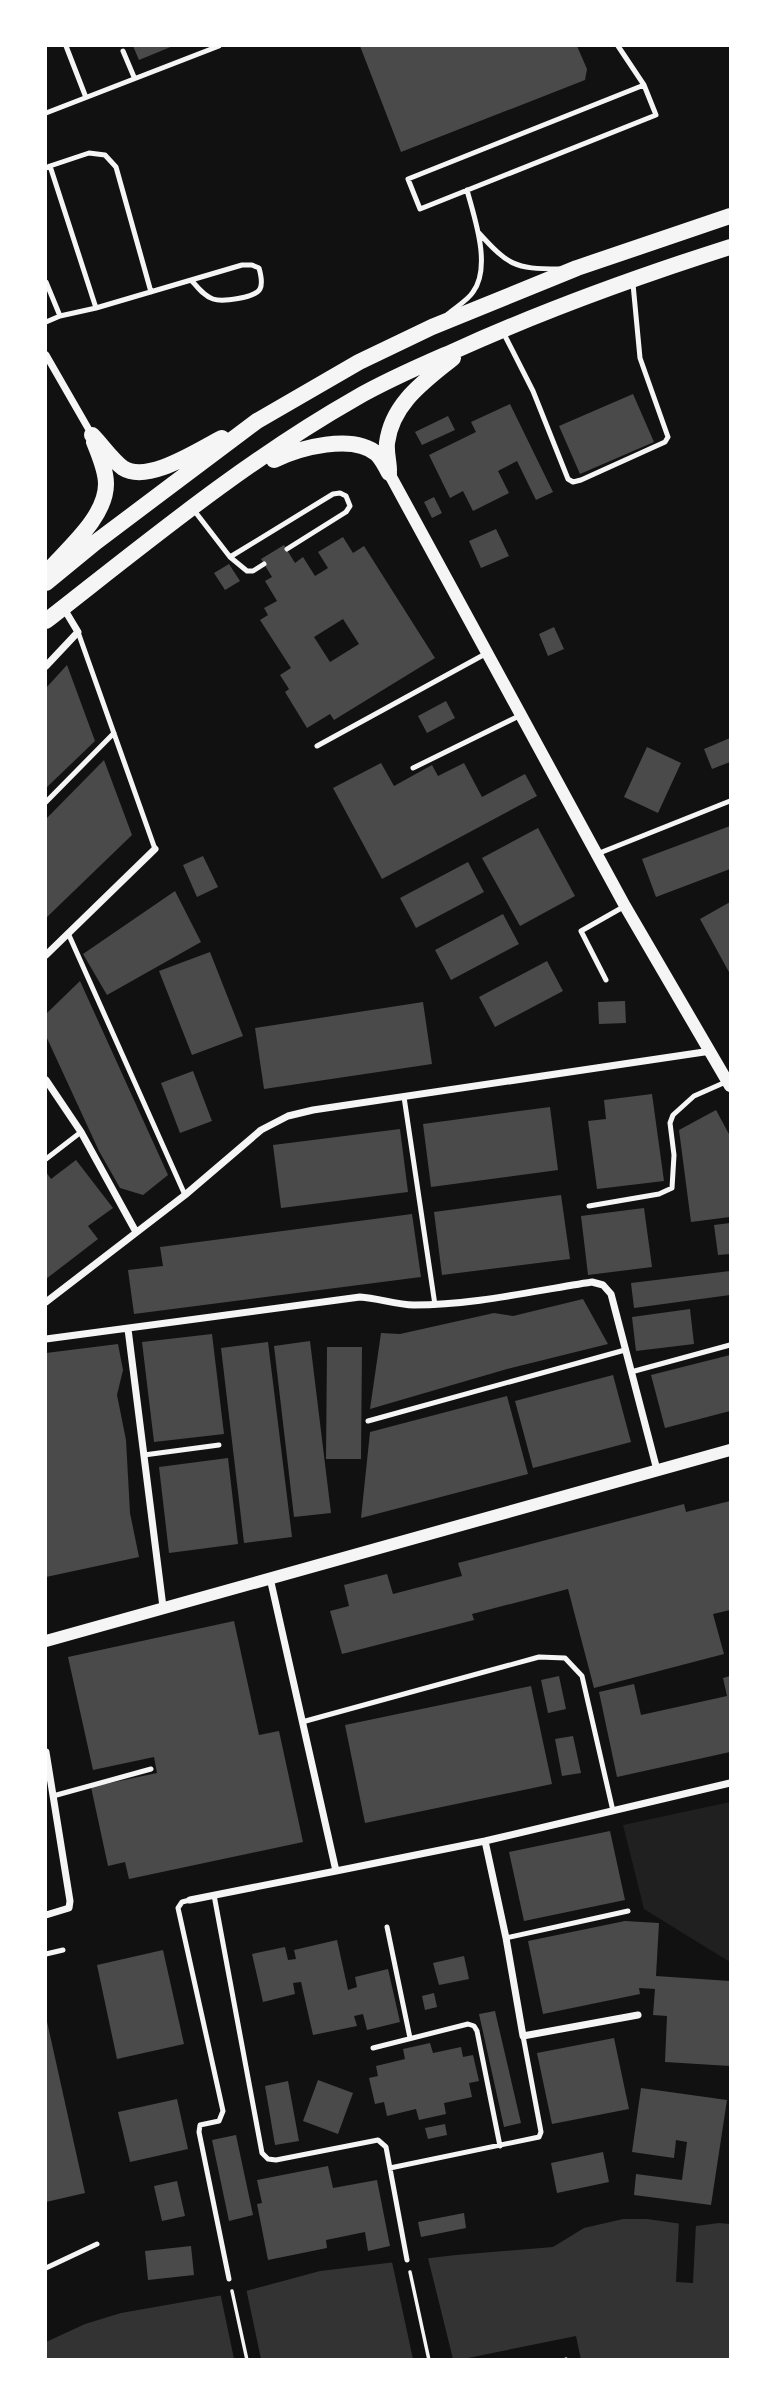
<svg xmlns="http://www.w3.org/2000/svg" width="776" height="2405" viewBox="0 0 776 2405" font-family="'Zilla Slab',serif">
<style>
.green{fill:#202020}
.water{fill:#333}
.pier{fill:#111}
.building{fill:#4a4a4a;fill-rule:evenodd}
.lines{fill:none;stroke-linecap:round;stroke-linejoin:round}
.path{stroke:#f5f5f5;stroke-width:3.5}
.service{stroke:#f5f5f5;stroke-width:5}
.minor{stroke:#f5f5f5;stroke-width:7}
.tertiary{stroke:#f5f5f5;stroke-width:12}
.primary{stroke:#f5f5f5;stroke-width:16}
</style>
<rect width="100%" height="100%" fill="#111"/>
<path class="green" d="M730,1802V1962L644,1909L623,1825Z"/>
<path class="water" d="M623,2219H647L696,2226L719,2223L730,2224V2359L46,2360V2342L85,2324L121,2313L246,2291L320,2271L456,2255L553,2247L584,2228Z"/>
<path class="pier" d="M679,2221L696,2223L693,2283L676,2282Z
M428,2258L453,2359H413L392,2262Z
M246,2288L261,2359H234L220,2292Z
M576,2336L581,2360L463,2359Z"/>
<path class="building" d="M133,46H173L139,60Z
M360,46H577L587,69L585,80L401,152Z
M633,394L654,442L580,474L559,426Z
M510,404L553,492L536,500L517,461L498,471L509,493L473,511L463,491L450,498L429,455L476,432L471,422Z
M448,416L455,430L422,445L415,432Z
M434,497L442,513L432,518L424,502Z
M496,529L509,556L481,568L469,541Z
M343,537L353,553L364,546L435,658L334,720L330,714L307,728L285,692L289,689L280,675L291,668L260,620L268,615L264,608L277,601L265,581L272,577L261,559L284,545L295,563L303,557L315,576L328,568L318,552ZM343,619L359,644L330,662L314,637Z
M229,564L240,581L225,590L214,573Z
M554,627L564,649L548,656L539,634Z
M67,665L95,741L46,788V688Z
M446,701L455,718L427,733L418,716Z
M730,738V762L712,769L704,749Z
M647,747L681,763L658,813L624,797Z
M104,760L132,835L46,918V819Z
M381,763L394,786L432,765L438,776L464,763L482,797L525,774L537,796L382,879L333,788Z
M730,826V869L656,897L642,859Z
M538,828L575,896L520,926L482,858Z
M203,856L218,887L197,897L183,865Z
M468,862L484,892L416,928L400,898Z
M175,891L201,942L107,995L83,954Z
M730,902V974L700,919Z
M503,914L519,944L451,980L435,950Z
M210,952L243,1036L192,1055L159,971Z
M547,961L563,991L495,1027L479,997Z
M80,981L168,1175L143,1195L120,1188L99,1151L46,1036V1014Z
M625,1001L626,1023L599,1024L598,1002Z
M423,1002L432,1064L264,1089L255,1028Z
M193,1071L212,1121L180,1133L161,1083Z
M652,1094L664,1181L597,1189L588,1121L606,1119L604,1100Z
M550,1107L558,1170L431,1187L423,1124Z
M716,1110L730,1136V1217L691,1222L679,1130Z
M400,1129L408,1192L281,1208L273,1145Z
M76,1160L113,1208L88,1226L98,1239L46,1279V1172L51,1179Z
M561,1195L570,1259L442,1275L434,1212Z
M644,1208L652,1267L588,1275L581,1216Z
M412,1214L421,1277L134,1314L128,1270L163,1266L160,1247Z
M730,1223V1254L718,1255L714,1225Z
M730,1271V1295L634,1308L631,1283Z
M583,1299L608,1344L507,1369L370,1409L381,1333L400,1334L494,1313L513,1316Z
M690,1309L694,1344L636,1351L632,1317Z
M212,1334L224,1434L154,1442L142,1342Z
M310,1341L331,1513L294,1517L274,1346Z
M268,1342L292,1537L244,1543L221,1348Z
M118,1344L123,1370L117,1395L126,1440L130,1513L139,1557L46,1577V1353Z
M327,1347H362L361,1459H326Z
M730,1355V1411L665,1428L651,1375Z
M613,1375L631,1442L533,1468L515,1401Z
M507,1396L528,1474L361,1518L370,1432Z
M228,1458L238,1544L169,1553L159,1467Z
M730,1501V1610L713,1614L724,1654L594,1688L568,1589L472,1614L474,1620L342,1654L330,1611L349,1606L344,1585L387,1574L393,1594L462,1576L458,1563L684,1504L686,1512Z
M234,1621L259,1735L279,1731L303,1842L129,1879L125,1862L108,1866L91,1787L157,1773L154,1757L93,1770L68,1657Z
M559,1676L566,1709L548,1713L541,1680Z
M730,1676V1752L617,1777L599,1692L634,1684L641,1715L727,1696L723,1678Z
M531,1686L552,1784L365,1823L345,1725Z
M573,1736L581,1773L562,1776L555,1739Z
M610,1831L625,1900L524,1921L509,1852Z
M625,1921L659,1923L656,1976L730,1981V2066L665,2062L667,2016L653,2015L655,1989L639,1988L640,1994L543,2014L528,1941Z
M337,1940L348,1990L357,1987L355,1977L388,1969L400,2022L367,2030L363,2014L354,2016L357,2026L313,2035L301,1982L293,1983L295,1994L263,2002L252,1954L285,1947L288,1960L296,1959L294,1950Z
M163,1950L184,2044L117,2059L97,1965Z
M464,1956L469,1979L439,1985L433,1963Z
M434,1993L437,2007L425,2010L422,1996Z
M495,2011L521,2123L504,2127L479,2014Z
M46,2017L85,2193L46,2202Z
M614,2038L629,2109L552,2124L537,2053Z
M430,2043L433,2053L461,2047L463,2057L473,2055L479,2081L469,2083L472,2097L444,2103L446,2114L419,2120L416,2109L387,2116L384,2102L375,2104L369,2078L378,2076L376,2066L405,2059L403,2049Z
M318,2080L353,2093L338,2134L303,2121Z
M288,2081L299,2141L275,2145L265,2086Z
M641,2088L727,2100L711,2205L634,2195L636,2174L682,2180L687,2142L676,2140L674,2158L632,2152Z
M177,2099L188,2149L130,2162L118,2112Z
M445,2124L447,2135L428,2139L425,2128Z
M236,2135L253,2215L229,2221L212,2140Z
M603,2152L609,2182L557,2193L551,2163Z
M328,2166L333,2188L377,2180L390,2246L368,2251L365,2232L326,2240L327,2248L268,2260L257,2204L262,2203L257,2180Z
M177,2181L185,2216L162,2221L154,2186Z
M464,2213L466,2228L421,2237L418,2222Z
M191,2246L194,2275L148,2280L145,2251Z"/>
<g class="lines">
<path class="path" d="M410,2272L429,2360
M232,2291L247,2360
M566,2360V2359"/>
<path class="service" d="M66,46L85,95
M618,46L644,85
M123,51L134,77
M644,85L656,115L420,209L408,179Z
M46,113L219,46
M50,166L89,153L105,155L116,167L151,292
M46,168L50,166L96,308L60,316L46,322
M478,232C508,265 514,269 559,269
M46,282L60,316
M96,308L242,265H252L259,268C261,275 263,283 260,289C255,298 222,302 213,299C204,296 198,288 192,281
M448,314C456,307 468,300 473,292C492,266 474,217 467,190
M503,332L533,391L568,479L573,482L581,480L665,442L668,437L640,358L633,284
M193,509L230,557L333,494L340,493L346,496L350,506L346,512L287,549
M230,557L247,571H253L264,564
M78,632L155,849
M317,746L487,653
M413,768L521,715
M46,802L114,733
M597,854L730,801
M68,933L185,1195
M606,980L581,931L625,906
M404,1097L435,1305
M46,1159L81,1132
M589,1206L659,1194L672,1188L674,1155L670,1123L673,1115L694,1096L728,1081
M631,1372L730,1345
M368,1421L625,1350
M144,1455L219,1445
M302,1722L539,1657L565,1658L582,1676L613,1811
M53,1796L151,1769
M214,1895L262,2153L268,2159L276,2160L378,2140L386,2147L407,2260
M190,1900L182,1902L178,1908L223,2111L219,2121L200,2125L199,2132L229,2279
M387,1927L410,2038
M506,1938L628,1911
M46,1954L63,1950
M373,2048L468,2024L474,2026L477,2031L500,2146
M390,2168L539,2137L541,2132L523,2036
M46,2268L97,2244"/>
<path class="minor" d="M46,355L92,435
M46,666L78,632L63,607
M46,955L155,849
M46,1080L81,1132L136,1232
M46,1302L185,1195L261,1130L288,1116L313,1110L711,1051
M128,1329L163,1607
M46,1339L360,1297C378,1298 396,1305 414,1305C473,1305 533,1291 592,1282L603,1285L611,1294L657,1470
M270,1578L336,1871L485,1841L730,1783
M46,1752L70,1901L69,1908L46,1915
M485,1841L506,1938L523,2036L638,2015
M190,1900L336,1871"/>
<path class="tertiary" d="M389,473L625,906L730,1086
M46,1641L730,1450"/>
<path class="primary" d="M92,435C102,445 112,460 123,468C148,484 198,450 222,438
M274,460C299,448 353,433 377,454C382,459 386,467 389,473
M389,471C389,462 386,452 387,443C392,403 425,381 453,358
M47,572C68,548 106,517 106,484C106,470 99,455 94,442
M46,583L96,542L257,421L359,362L432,327L577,268L730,216
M46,621C146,543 245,461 356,398C387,380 420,366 452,352C542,311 636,277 730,247"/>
</g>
<rect width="776" height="2405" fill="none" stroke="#ffffff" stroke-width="94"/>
</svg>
